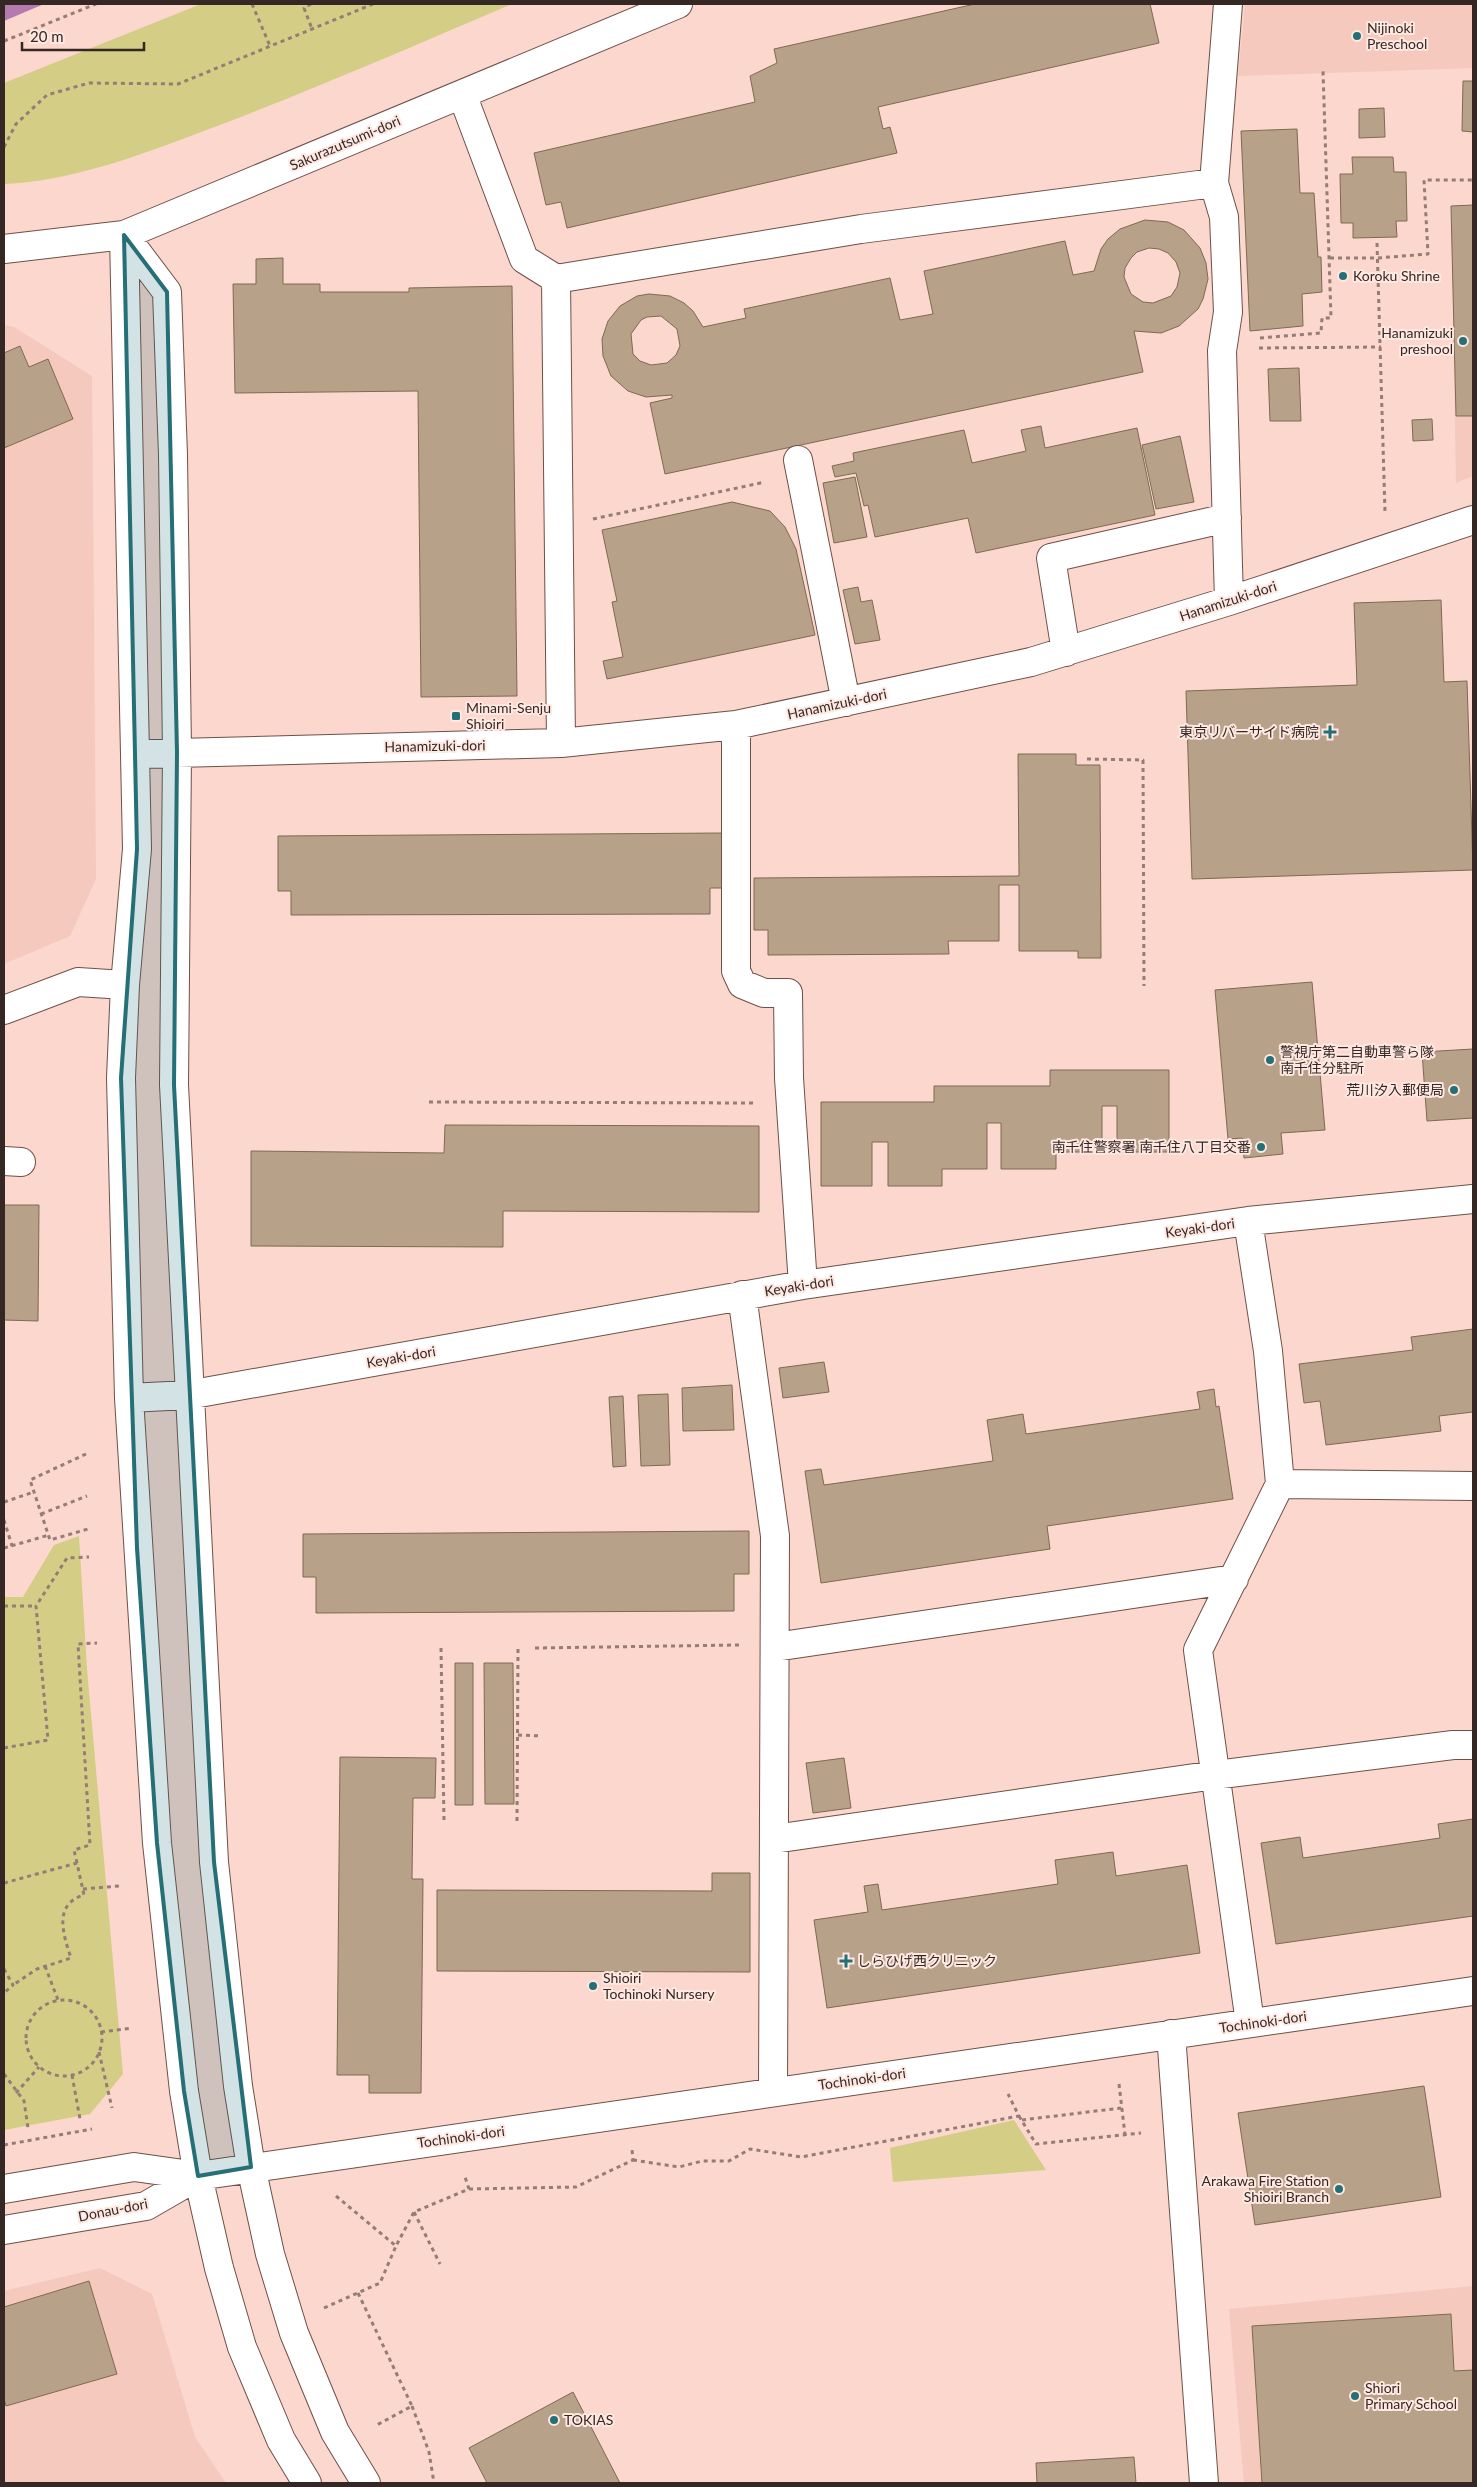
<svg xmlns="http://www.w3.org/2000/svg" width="1477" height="2487" viewBox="0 0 1477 2487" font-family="Lato,'Noto Sans JP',sans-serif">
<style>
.built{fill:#f5c9bd}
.green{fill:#d3cd85}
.water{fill:#b57bb1}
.building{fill:#b7a189;stroke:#7e6a52;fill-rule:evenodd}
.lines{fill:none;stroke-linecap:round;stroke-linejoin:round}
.minor-casing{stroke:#6e5047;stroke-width:30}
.path{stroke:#957d76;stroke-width:3;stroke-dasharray:4 4;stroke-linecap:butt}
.minor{stroke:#fff;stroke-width:28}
.marked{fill:#256f77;fill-opacity:0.2;stroke:#256f77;stroke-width:4;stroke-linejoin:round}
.poi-dot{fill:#256f77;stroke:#fee8e1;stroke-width:2}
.labels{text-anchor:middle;stroke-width:4;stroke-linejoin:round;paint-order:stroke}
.poi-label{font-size:14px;fill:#352824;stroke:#fee8e1;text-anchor:start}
.street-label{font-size:14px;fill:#352824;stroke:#fee8e1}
</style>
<rect width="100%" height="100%" fill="#fbd7cd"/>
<path class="built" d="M1245,4H1473V68L1238,76Z
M1473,205V476L1456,483L1451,206Z
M4,325L14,327L92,376L96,879L70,936L4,964Z
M100,2268L152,2294L195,2437L226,2483H4V2291Z
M1473,2286V2483H1244L1229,2309Z"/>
<path class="green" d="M201,4H512C409,48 306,93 201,132C138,156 71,181 4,184V83Z
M79,1536L87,1669L123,2074L90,2114L4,2130V1597H23L54,1545Z
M1014,2120L1046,2170L893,2182L890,2148Z"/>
<path class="water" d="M4,4H44L4,21Z"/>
<path class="building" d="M975,4H1150L1159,43L878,107L883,129L890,127L897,153L567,228L561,202L546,205L534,153L755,102L750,76L777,63L774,49Z
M1463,81H1473V132L1462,131Z
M1384,108L1385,137L1359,138V109Z
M1297,129L1300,193H1314L1318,257H1321L1322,292L1302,294L1303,326L1250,331L1241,131Z
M1352,157H1393L1394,172H1406L1407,221H1396L1397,237L1353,238V223H1341L1340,174H1353Z
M1473,205V416H1456L1451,206Z
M1145,220L1168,222L1184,230L1200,248L1206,263L1208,279L1203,299L1198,309L1179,326L1161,333L1134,331L1143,372L665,474L650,403L672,398V395L646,397L628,391L611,376L603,356L602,339L608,321L620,306L637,296L649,294L670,296L684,303L693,311L703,327L746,318L744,309L890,278L900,320L933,314L924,271L1065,241L1073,275L1094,271L1101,249L1108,239L1120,229ZM1149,248L1159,249L1168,253L1176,262L1180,273L1177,287L1171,296L1153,303L1143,302L1131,294L1124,277L1125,268L1131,258L1137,252ZM661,316L677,329L680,346L676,355L667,363L651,365L640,361L633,354L631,334L641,320L647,317Z
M283,258V284H320V292H409V288L512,286L517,696L421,697L418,391L235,393L233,284H256V259Z
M20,346L29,367L48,359L73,419L4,448V353Z
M1299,368L1301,421H1270L1268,369Z
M1432,419L1433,440L1413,441L1412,420Z
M1041,426L1045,448L1137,428L1155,515L976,553L968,518L875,537L868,505L864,506L856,473L835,477L832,466L854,461L853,453L964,430L972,463L1026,451L1021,430Z
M1180,436L1194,502L1156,509L1142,445Z
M855,477L867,537L834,543L823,483Z
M732,502L770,511L785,527L796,549L815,635L607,679L603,661L623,657L612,602L617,601L602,530Z
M858,587L861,602L872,600L880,640L855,644L843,590Z
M1441,600L1444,682L1467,681L1473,870L1192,879L1186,691L1357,685L1354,603Z
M1018,754H1076V765H1100L1101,958H1078V951H1019V885H999V941H948L949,954L768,955V930H754V878L1019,876Z
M723,833V888H710V914L291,915V891H278V836Z
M1312,982L1325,1130L1281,1133L1283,1154L1244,1158L1242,1138L1228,1139L1215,990Z
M1473,1049V1118L1427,1121L1422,1052Z
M1050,1070H1169V1152H1117V1106H1102V1152H1056V1169H1001V1123H987V1169H942V1186H888V1142H872V1186H821V1102H934V1086H1050Z
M445,1125L759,1126V1212L503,1211V1247L251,1246V1151L444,1153Z
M4,1205H39L38,1321L4,1320Z
M1473,1329V1412L1439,1416L1441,1431L1326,1445L1320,1401L1304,1403L1299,1364L1413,1350L1411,1337Z
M824,1362L829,1392L783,1398L779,1368Z
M732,1385L734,1430L683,1431L682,1388Z
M1214,1389L1216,1407L1219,1406L1233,1499L1047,1526L1050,1549L821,1583L805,1471L821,1469L824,1485L993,1461L987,1420L1023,1414L1026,1434L1200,1409L1197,1392Z
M668,1394L670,1465L641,1466L638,1395Z
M623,1396L626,1466L613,1467L609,1397Z
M749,1531V1574H734V1611L316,1613V1577H303V1534Z
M455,1663H473V1805H455Z
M484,1663H513L514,1804H485Z
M340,1757L436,1758L435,1798H413L412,1879H423L421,2093H369V2075H337Z
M844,1758L851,1808L813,1813L806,1763Z
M1473,1819V1916L1276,1944L1261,1843L1300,1837L1303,1858L1440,1838L1438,1824Z
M1113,1852L1116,1876L1187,1865L1200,1953L827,2008L814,1920L868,1912L864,1886L878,1884L882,1910L1058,1884L1055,1860Z
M712,1873H750V1972L437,1971V1890L712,1891Z
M1424,2086L1441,2197L1255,2225L1238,2113Z
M89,2281L117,2374L6,2406L4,2399V2307Z
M1451,2314L1454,2371L1473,2370V2483H1262L1252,2326Z
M573,2392L620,2483H487L469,2448Z
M1134,2457L1136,2483H1037L1036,2463Z"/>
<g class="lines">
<g class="minor-casing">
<path id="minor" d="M1228,4L1214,183L1224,217L1228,312L1222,351L1229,601
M462,94L524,259L556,279L861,229L1214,183
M124,235L167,292L173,455L177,752L174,1085L214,1862L238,2086L251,2167L270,2254L294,2333L335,2432L366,2483
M124,235L137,849L125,985L121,1078L129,1398L157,1843L184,2091L198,2176L219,2268L242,2347L281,2440L307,2483
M4,249L124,235L678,4
M556,279L561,743
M798,460L846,702
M1066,652L1051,558L1227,518
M736,725V971L742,984L764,993H788L789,1078L803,1285
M136,754L561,743L736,725L1031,662L1229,601L1473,520
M4,1010L78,982L125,985
M4,1161L21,1162
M1248,1221L1268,1351L1280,1484L1198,1650L1250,2023
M742,1295L775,1536L773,2092
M129,1398L188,1395L803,1285L1248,1221L1473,1199
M1280,1484L1473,1486
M775,1647L1234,1579
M774,1839L1215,1775L1453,1745H1473
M1171,2034L1204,2483
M4,2189L134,2167L198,2176L1473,1991
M4,2230L146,2206L198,2176"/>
</g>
<path class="path" d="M252,4L270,46
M311,4L304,8L312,29
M4,41L96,4
M4,147L16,124L47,95L89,83L178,84L373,4
M1377,243L1385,512
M1330,258H1378L1428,254L1424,180H1473
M1260,338L1321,333L1322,318H1331L1323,71
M1259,348L1381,347
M593,519L765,482
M1087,759L1143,760L1144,986
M429,1102L756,1103
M86,1454L30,1480L50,1540L88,1529
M4,1502L34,1492
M41,1514L87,1496
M4,1520L12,1546
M4,1548L49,1535
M4,1606H36
M441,1648L444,1821
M535,1648L739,1645
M518,1735L541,1736
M4,1748L48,1740L36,1606L67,1558L89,1557
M517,1821L518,1648
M77,1863L74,1850L90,1845L78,1644L97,1643
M4,1883L77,1863L84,1895C53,1904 63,1934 71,1958L37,1969L13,1985
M83,1889L119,1886
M45,1966L58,2000
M4,1969L13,1985L4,1993
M26 2038a38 38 0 1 1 76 0a38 38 0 1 1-76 0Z
M101,2032L132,2028
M99,2052L112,2108
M4,2074L24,2101L28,2128
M72,2075L80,2119
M1119,2084L1125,2135
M16,2093L39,2067
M1019,2116L1036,2144L1141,2133
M1022,2120L1121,2108
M4,2145L92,2129
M633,2160L679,2167L702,2161H729L750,2149L801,2157L1019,2116L1008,2094
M469,2189L576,2187L633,2160L632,2149
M336,2196L396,2246L414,2212L469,2189L464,2174
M414,2212L440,2264
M358,2293L412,2406L375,2426
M324,2308L380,2283L396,2246
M412,2406L429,2452L434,2483"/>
<use href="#minor" class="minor"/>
</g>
<path class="marked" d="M124,235L167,292L177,752L174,1085L214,1862L251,2167L198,2176L184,2091L157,1843L137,1548L121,1078L137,849Z"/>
<g class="poi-dot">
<circle cx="1357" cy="36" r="5"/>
<circle cx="1343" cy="276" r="5"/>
<circle cx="1463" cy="341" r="5"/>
<rect x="451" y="711" width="10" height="10" rx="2.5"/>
<path d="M1327.5 724.5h5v5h5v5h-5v5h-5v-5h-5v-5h5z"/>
<circle cx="1270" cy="1060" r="5"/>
<circle cx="1454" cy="1090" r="5"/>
<circle cx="1261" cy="1147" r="5"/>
<path d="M843.5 1953.5h5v5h5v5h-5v5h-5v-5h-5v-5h5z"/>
<circle cx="593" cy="1986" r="5"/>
<circle cx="1339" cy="2189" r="5"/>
<circle cx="1355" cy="2396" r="5"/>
<circle cx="554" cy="2420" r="5"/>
</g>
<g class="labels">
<g class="poi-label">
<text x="1367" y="33">Nijinoki<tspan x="1367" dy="16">Preschool</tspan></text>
<text x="1353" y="281">Koroku Shrine</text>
<text x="1453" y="338" text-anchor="end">Hanamizuki<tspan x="1453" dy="16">preshool</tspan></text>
<text x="466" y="713">Minami-Senju<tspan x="466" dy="16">Shioiri</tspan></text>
<text x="1319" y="737" text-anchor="end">東京リバーサイド病院</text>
<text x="1280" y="1057">警視庁第二自動車警ら隊<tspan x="1280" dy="16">南千住分駐所</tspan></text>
<text x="1444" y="1095" text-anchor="end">荒川汐入郵便局</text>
<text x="1251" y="1152" text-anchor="end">南千住警察署 南千住八丁目交番</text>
<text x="857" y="1966">しらひげ西クリニック</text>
<text x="603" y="1983">Shioiri<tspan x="603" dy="16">Tochinoki Nursery</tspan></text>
<text x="1329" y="2186" text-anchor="end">Arakawa Fire Station<tspan x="1329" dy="16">Shioiri Branch</tspan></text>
<text x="1365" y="2393">Shiori<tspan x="1365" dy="16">Primary School</tspan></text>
<text x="564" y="2425">TOKIAS</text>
</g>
<g class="street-label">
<text transform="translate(345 143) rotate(-23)" y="5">Sakurazutsumi-dori</text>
<text transform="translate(1228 601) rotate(-18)" y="5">Hanamizuki-dori</text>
<text transform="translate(837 704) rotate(-12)" y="5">Hanamizuki-dori</text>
<text transform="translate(435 746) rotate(-1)" y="5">Hanamizuki-dori</text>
<text transform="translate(1200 1228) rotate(-8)" y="5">Keyaki-dori</text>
<text transform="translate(799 1286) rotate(-9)" y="5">Keyaki-dori</text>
<text transform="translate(401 1357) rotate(-10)" y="5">Keyaki-dori</text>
<text transform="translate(1263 2022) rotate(-8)" y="5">Tochinoki-dori</text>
<text transform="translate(862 2079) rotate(-8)" y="5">Tochinoki-dori</text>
<text transform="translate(461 2137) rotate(-8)" y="5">Tochinoki-dori</text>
<text transform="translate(113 2210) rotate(-11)" y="5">Donau-dori</text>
</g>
</g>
<rect width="1477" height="2487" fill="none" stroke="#352824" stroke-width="10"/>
<path d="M22 42v8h122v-8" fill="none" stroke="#352824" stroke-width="2.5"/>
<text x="30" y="42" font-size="15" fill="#352824" stroke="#fee8e1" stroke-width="4" paint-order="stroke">20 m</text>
</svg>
